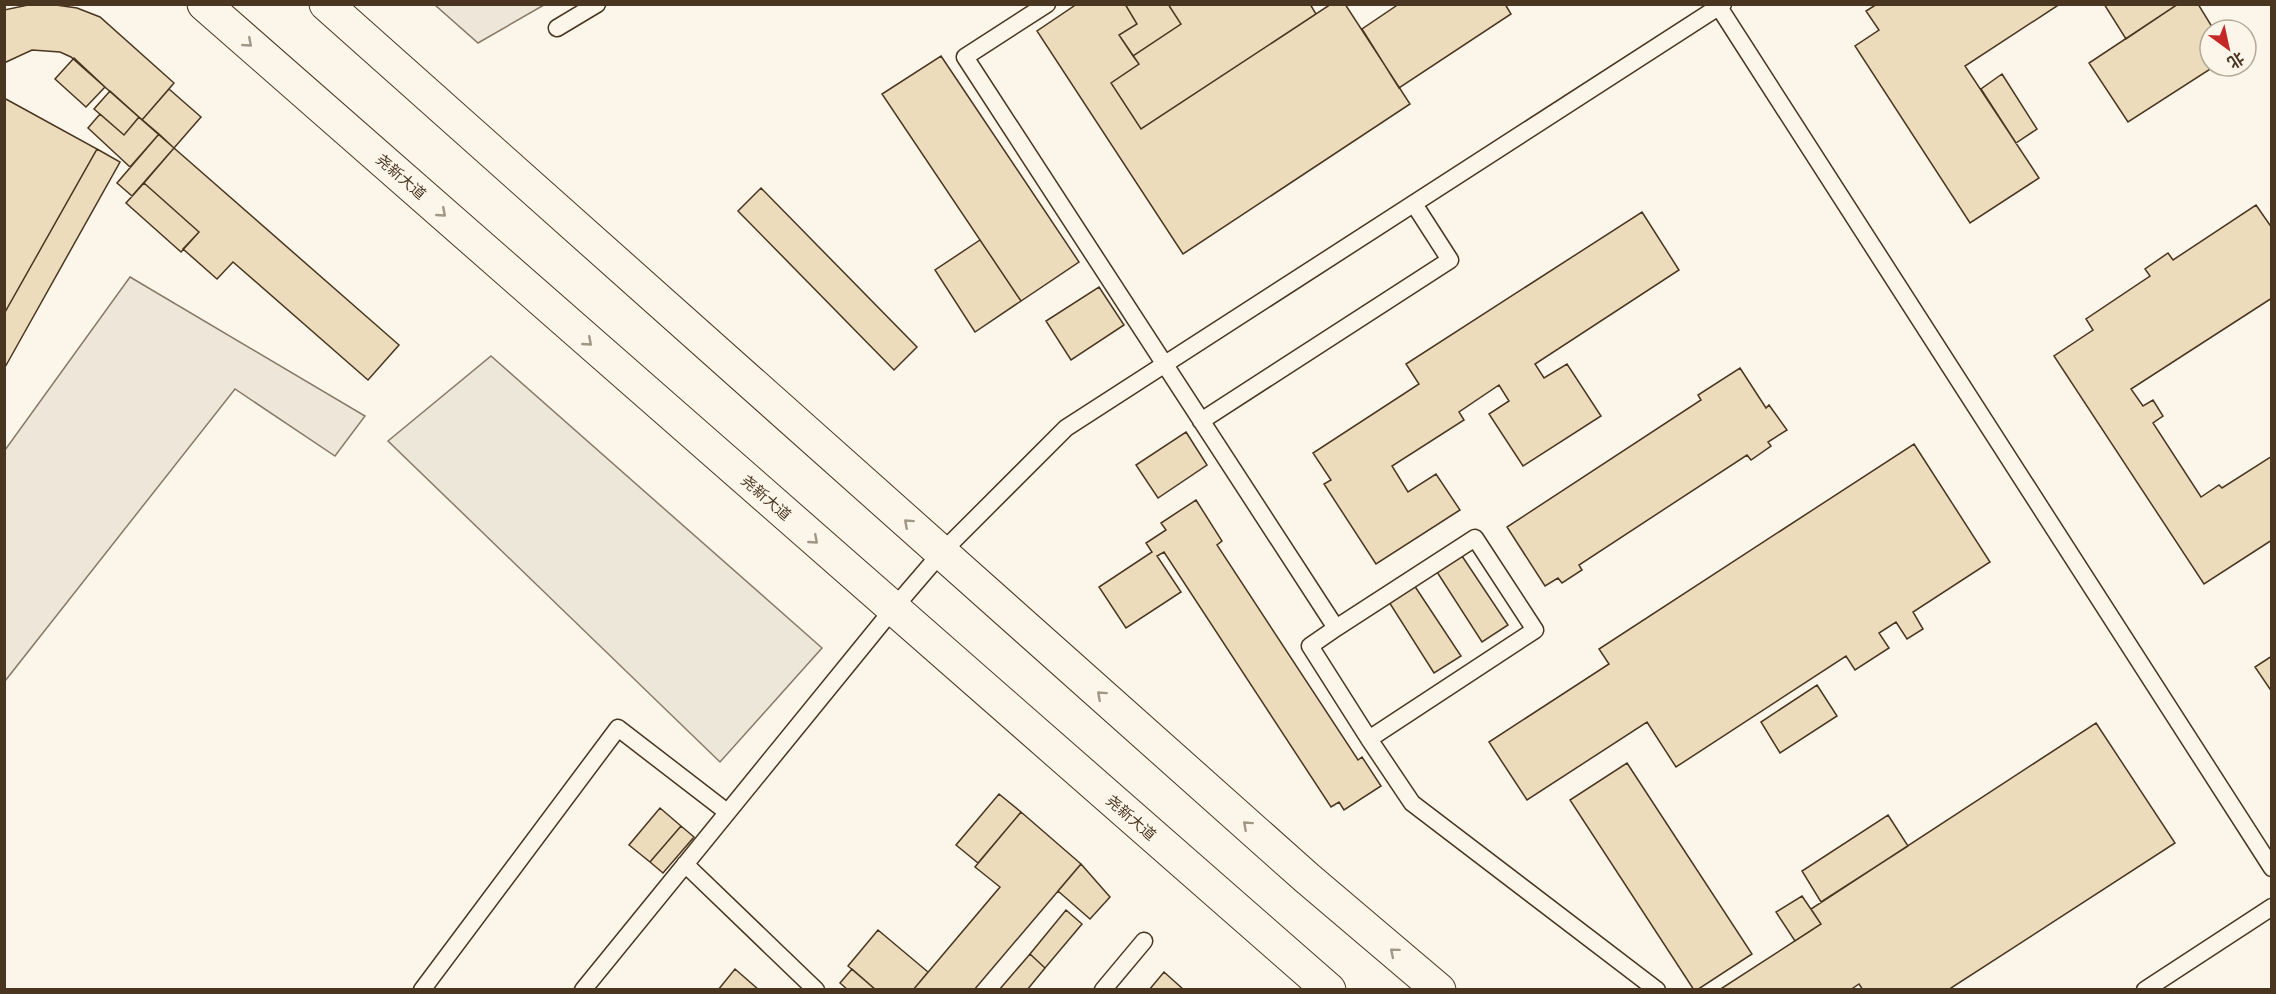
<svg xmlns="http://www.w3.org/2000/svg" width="2276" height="994" viewBox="0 0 2276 994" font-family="'DM Sans','Noto Sans SC',sans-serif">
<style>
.green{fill:#ede6d9;stroke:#887966;stroke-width:1.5}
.parking{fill:#ede7d9;stroke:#887966;stroke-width:1.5}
.building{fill:#ecdcbc;stroke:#4a3520;stroke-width:1.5}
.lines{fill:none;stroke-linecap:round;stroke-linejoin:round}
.service-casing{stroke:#4a3520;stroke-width:19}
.primary-casing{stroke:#4a3520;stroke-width:35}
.service{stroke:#fbf6e9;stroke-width:16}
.primary{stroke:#fbf6e9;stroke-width:33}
.oneway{stroke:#a29684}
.labels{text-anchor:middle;stroke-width:4.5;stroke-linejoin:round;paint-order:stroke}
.street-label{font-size:15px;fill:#4a3520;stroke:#fbf6e9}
</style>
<rect width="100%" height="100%" fill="#fbf6e9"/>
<path class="green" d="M435,5H544L478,43Z
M130,277L365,416L335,456L235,389L5,681V450Z"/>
<path class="parking" d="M491,356L822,648L720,762L388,441Z"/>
<path class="building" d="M49,4L77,8L100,17L174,83L142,120L71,57L60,52L32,50L4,63V10L28,5Z
M1077,4H1125L1137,24L1119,35L1139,64L1111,83L1141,129L1331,4H1345L1410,104L1183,254L1037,31Z
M1125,4H1168L1181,24L1133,56L1119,35L1137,24Z
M1168,4H1310L1316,14L1141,129L1111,83L1139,64L1133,56L1181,24Z
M1399,4H1505L1511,14L1399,88L1362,29Z
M1877,4H2060L1965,66L2039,178L1970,223L1855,46L1879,30L1866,11Z
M2104,4H2178L2126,39Z
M2178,4H2198L2214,30H2210V66H2215L2128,122L2089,63Z
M941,56L1079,262L1021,301L882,94Z
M74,58L105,87L86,107L55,79Z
M2002,74L2037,129L2016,143L1981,89Z
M169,89L201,117L174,148L142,120Z
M110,91L139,117L124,135L94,109Z
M4,98L97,149L4,314Z
M100,114L124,135L139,117L159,134L130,167L88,128Z
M159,134L174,148L132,196L117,183Z
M174,148L399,345L368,380L233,262L217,279L183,249L199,232L144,183Z
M97,149L120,162L4,369V314Z
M144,183L199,232L181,252L126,203Z
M761,188L917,347L894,370L738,211Z
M2256,205L2272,228V298L2131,389L2143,406L2153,400L2163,416L2153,423L2201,497L2219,485L2222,488L2272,456V540L2204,584L2054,356L2093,330L2086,319L2150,276L2145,269L2168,253L2173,260Z
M1642,212L1679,270L1535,364L1544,378L1567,364L1601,416L1523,466L1489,414L1509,401L1499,385L1459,412L1464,420L1392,466L1408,492L1436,474L1460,510L1376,564L1324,484L1331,480L1313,453L1419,384L1406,364Z
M980,240L1021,301L975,332L935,270Z
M1099,287L1124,325L1071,360L1046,321Z
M1740,368L1766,408L1769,405L1787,430L1768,442L1771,446L1751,460L1747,455L1579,565L1582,570L1562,583L1558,578L1545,586L1507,527L1701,400L1698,395Z
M1186,432L1207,465L1158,498L1136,465Z
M1914,444L1990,562L1913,612L1923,629L1907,639L1896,622L1879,633L1889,648L1855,670L1846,656L1676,767L1647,722L1527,800L1489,742L1609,664L1599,649Z
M1196,500L1222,541L1217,545L1358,760L1362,757L1381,786L1344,810L1339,802L1331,807L1164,552L1157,556L1181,592L1126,628L1099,587L1152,552L1146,543L1166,530L1161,523Z
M1462,556L1508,625L1482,642L1437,572Z
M1414,585L1461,656L1434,673L1389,602Z
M2272,656V692L2255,667Z
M1817,685L1837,716L1780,753L1761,722Z
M2096,723L2175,843L1948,990H1863L1859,984L1850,990H1719L1821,924L1811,909Z
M1627,763L1752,954L1697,990H1694L1570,800Z
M999,794L1021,812L978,863L956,845Z
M660,808L681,826L650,862L629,845Z
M1021,812L1081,864L974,990H913L1000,887L975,867Z
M1888,815L1908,846L1821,902L1802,871Z
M681,826L694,837L663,873L650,862Z
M1081,864L1110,897L1090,919L1058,891Z
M1802,896L1821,924L1795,941L1776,912Z
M1066,910L1082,924L1045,968L1030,954Z
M878,930L928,972L913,990H876L848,966Z
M1030,954L1045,968L1027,990H999Z
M735,969L759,990H718Z
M852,969L876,990H848L840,983Z
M1164,972L1184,990H1149Z"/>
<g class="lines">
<g class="service-casing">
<path id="service" d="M1047,4L965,57L1336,628L1475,538L1535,630L1369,739L1412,803L1657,990
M1717,4L2272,868
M557,28L597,4
M1201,421L1450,260L1414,204
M1336,628L1310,646L1369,739
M685,864L816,990
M422,990L618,728L727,812
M583,990L893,609L941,553L1066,428L1723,4
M1103,990L1144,941
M2145,990L2272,907"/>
</g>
<g class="primary-casing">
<path id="primary" d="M204,4L1329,990
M326,4L1307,878L1439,990"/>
</g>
<use href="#service" class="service"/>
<use href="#primary" class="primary"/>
</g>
<defs><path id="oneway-chevron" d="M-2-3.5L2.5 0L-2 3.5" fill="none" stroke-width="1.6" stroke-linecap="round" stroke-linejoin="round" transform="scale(1.5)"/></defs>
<g class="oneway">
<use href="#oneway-chevron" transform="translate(248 43) rotate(41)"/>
<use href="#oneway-chevron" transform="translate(442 213) rotate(41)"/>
<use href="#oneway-chevron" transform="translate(588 342) rotate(41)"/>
<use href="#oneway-chevron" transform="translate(908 523) rotate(-138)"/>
<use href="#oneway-chevron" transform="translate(814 540) rotate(41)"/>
<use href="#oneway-chevron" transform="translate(1101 695) rotate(-138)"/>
<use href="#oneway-chevron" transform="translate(1247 825) rotate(-138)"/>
<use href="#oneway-chevron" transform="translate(1394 952) rotate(-140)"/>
</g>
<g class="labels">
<g class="street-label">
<text transform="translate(401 177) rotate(41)" y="5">尧新大道</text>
<text transform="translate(766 498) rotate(41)" y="5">尧新大道</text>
<text transform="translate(1131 818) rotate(41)" y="5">尧新大道</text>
</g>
</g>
<rect width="2276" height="994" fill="none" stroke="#4a3520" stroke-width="12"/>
<g transform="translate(2228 48) rotate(147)"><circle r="28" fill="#fbf6e9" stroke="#b4a999" stroke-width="1.5"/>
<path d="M0-4.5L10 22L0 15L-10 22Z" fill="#c62828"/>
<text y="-9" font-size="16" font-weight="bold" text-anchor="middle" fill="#4a3520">北</text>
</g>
</svg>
